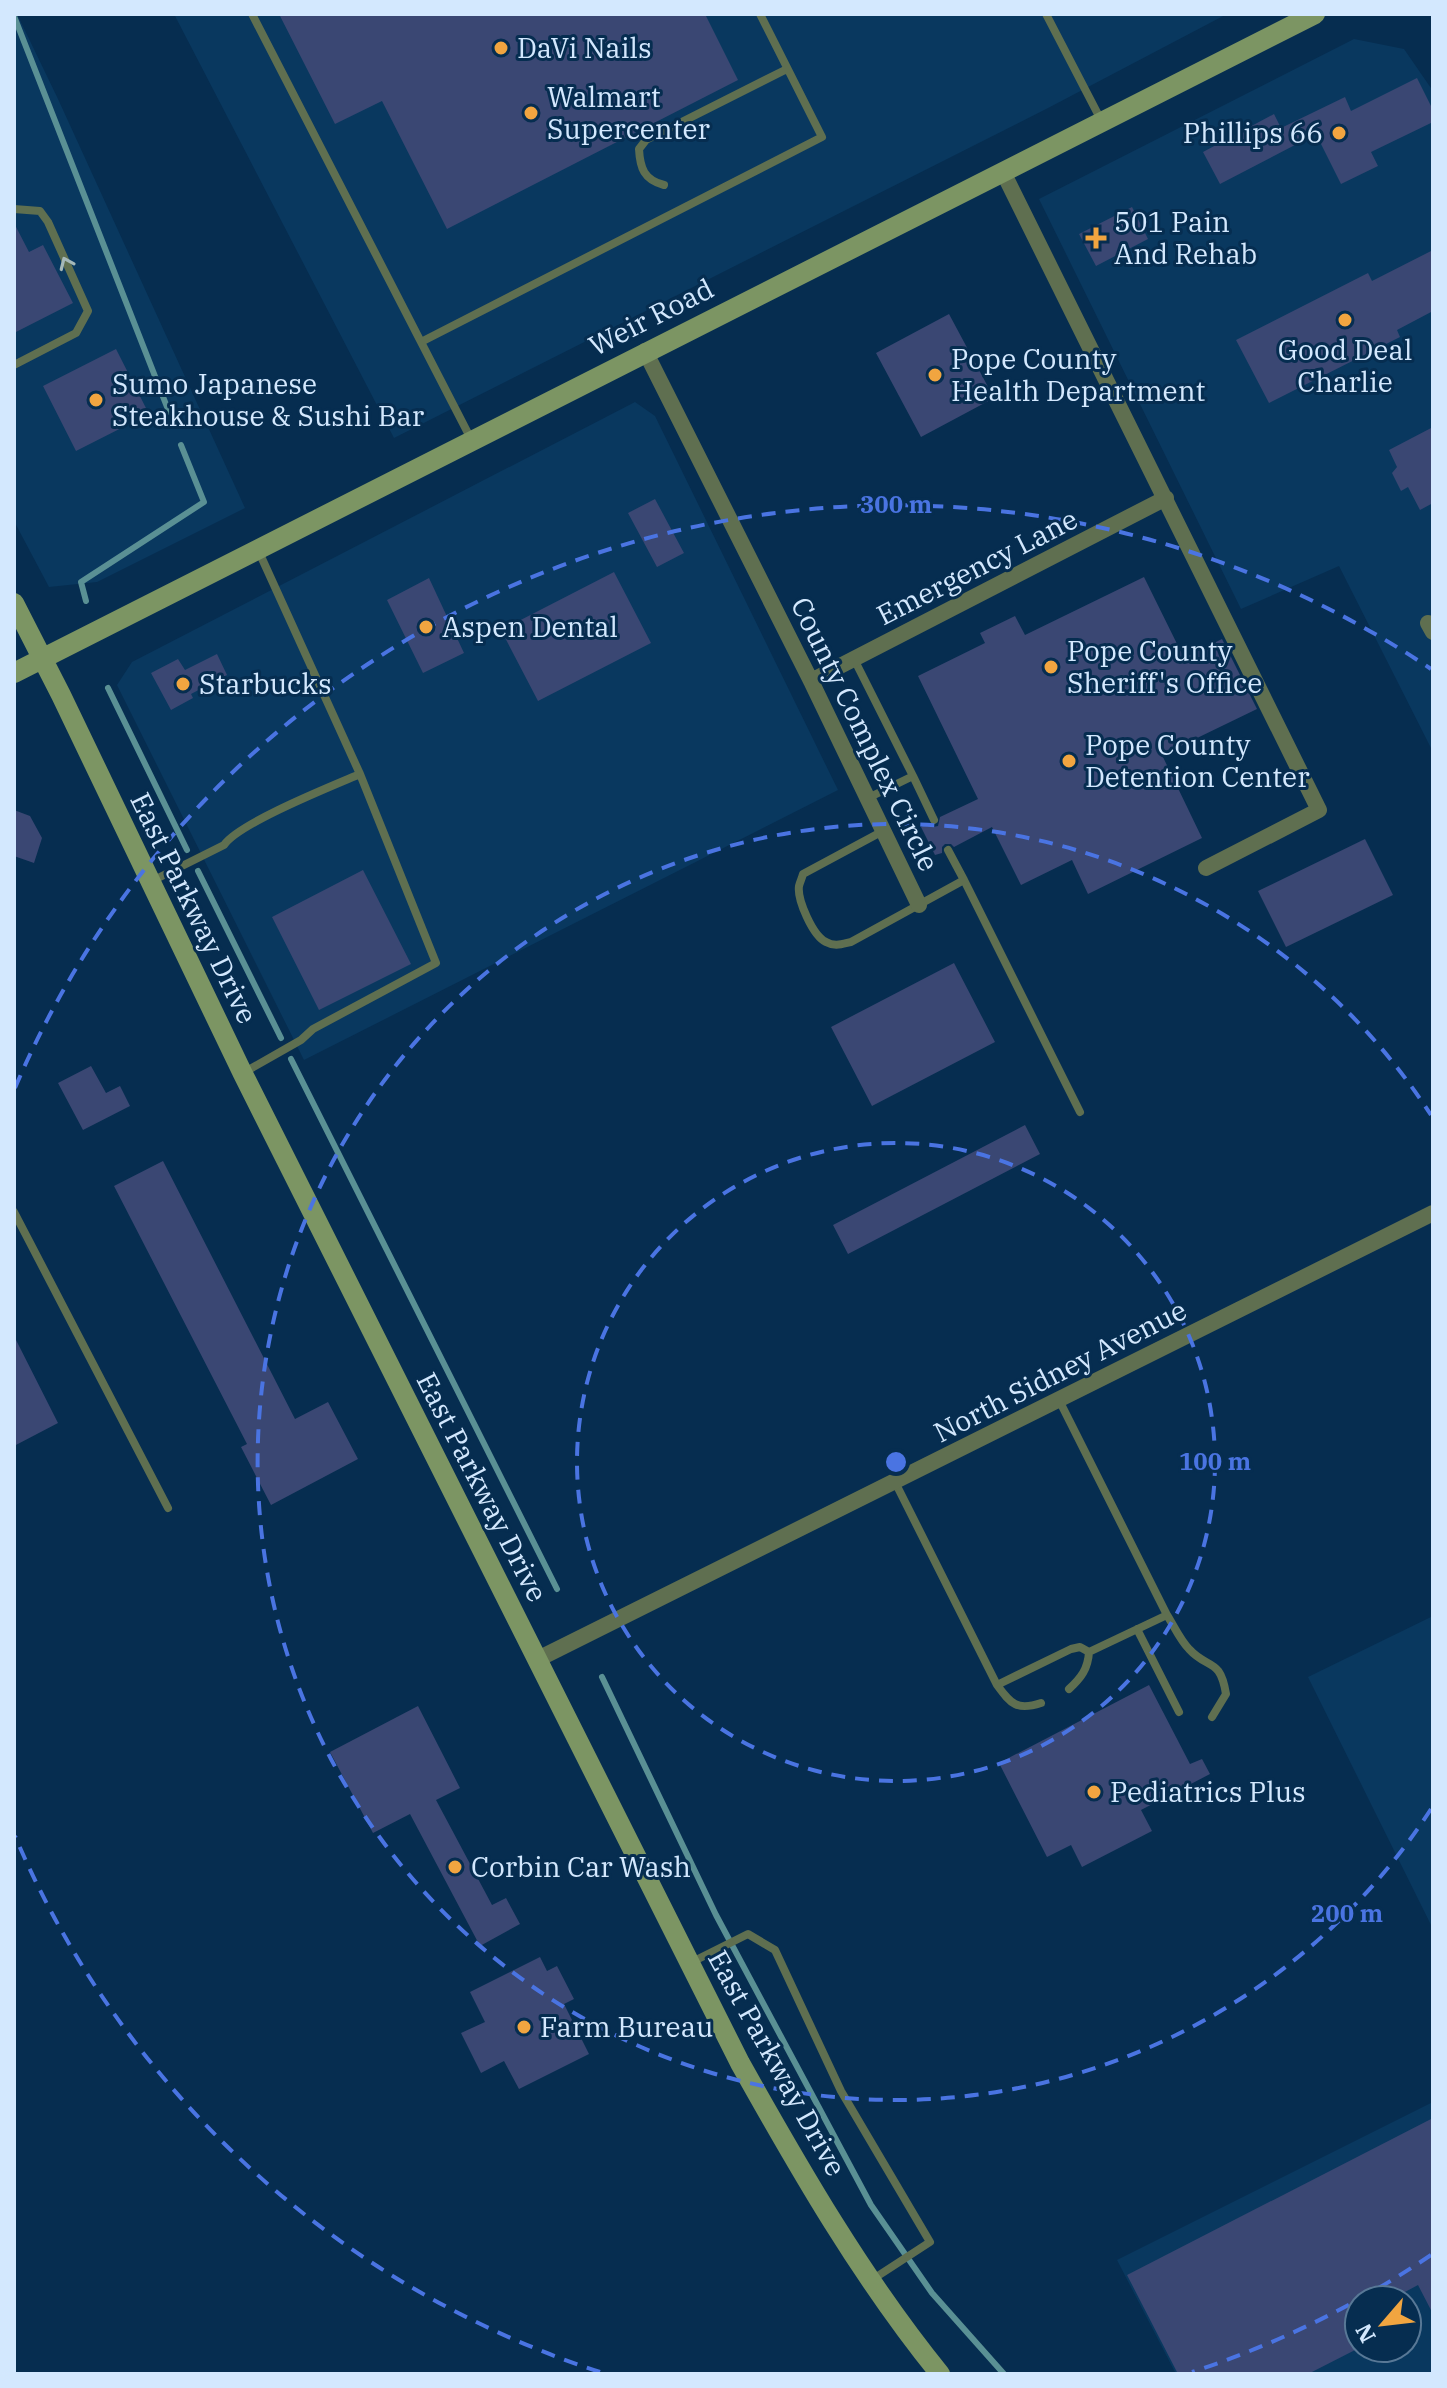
<svg xmlns="http://www.w3.org/2000/svg" width="1447" height="2388" viewBox="0 0 1447 2388" font-family="'IBM Plex Serif',serif">
<style>
.built{fill:#09385f;fill-rule:evenodd}
.lines{fill:none;stroke-linecap:round;stroke-linejoin:round}
.stream{stroke:#5a9094;stroke-width:6}
.building{fill:#3a4773}
.service{stroke:#5f6f50;stroke-width:8}
.minor{stroke:#5f6f50;stroke-width:16}
.secondary{stroke:#7c9563;stroke-width:20}
.oneway{stroke:#a5b8b8}
.ring{fill:none;stroke:#4a74e2;stroke-width:4;stroke-dasharray:14 10}
.poi-dot{fill:#f1a540;stroke:#062d50;stroke-width:3}
.labels{text-anchor:middle;stroke-width:6;stroke-linejoin:round;paint-order:stroke}
.poi-label{font-size:28px;fill:#d3e8fe;stroke:#062d50;text-anchor:start}
.street-label{font-size:28px;fill:#d3e8fe;stroke:#062d50}
.centre{fill:#4a74e2;stroke:#062d50;stroke-width:4}
.ring-label{font-size:24px;text-anchor:middle;font-weight:bold;fill:#4a74e2;stroke:#062d50;stroke-width:6;stroke-linejoin:round;paint-order:stroke}
</style>
<rect width="100%" height="100%" fill="#062d50"/>
<path class="built" d="M14,14H17L58,99L245,508L97,582L49,587L14,521Z
M174,14H1227L1050,107L394,438Z
M1354,39L1404,49L1433,91V752L1339,566L1241,609L1039,199Z
M635,402L655,416L838,790L304,1060L117,685L132,662Z
M1433,1616V1929L1308,1677Z
M1433,2102V2374H1176L1117,2260ZM1359,2300H1407V2348H1359Z"/>
<g class="lines">
<path class="stream" d="M14,16L169,412
M86,601L81,582L204,502L181,445
M108,688L187,850
M198,871L281,1038
M291,1059L557,1589
M602,1677L716,1915L871,2205L932,2293L1004,2374"/>
</g>
<path class="building" d="M279,14H705L738,80L447,229L382,101L335,124Z
M1417,78L1433,110V122L1371,152L1378,166L1341,184L1316,134L1220,184L1203,152L1274,114L1281,128L1345,97L1351,111Z
M1132,207L1148,239L1096,266L1079,234Z
M14,223L29,252L43,245L73,303L14,333Z
M1433,250V311L1397,330L1400,337L1269,403L1236,340L1368,273L1372,281Z
M949,314L994,398L921,437L876,353Z
M116,349L149,414L76,451L43,386Z
M1433,427V503L1420,510L1408,487L1401,491L1392,473L1397,467L1389,450Z
M655,499L684,553L657,567L628,513Z
M614,572L651,643L538,701L501,630Z
M1144,577L1184,658L1222,639L1257,709L1162,755L1202,838L1088,894L1072,860L1021,885L992,827L954,847L951,844H945L942,847V853L935,855L921,827L928,823L933,827L938,826L940,817L978,799L918,676L985,643L980,633L1015,616L1025,635Z
M429,578L464,653L423,673L387,600Z
M217,654L227,675L191,694L193,698L171,710L151,673L178,659L185,670Z
M14,810L30,816L42,838L34,863L14,856Z
M1365,839L1393,895L1286,947L1258,891Z
M363,870L411,964L319,1010L272,917Z
M954,963L995,1042L872,1106L831,1027Z
M91,1066L106,1093L120,1086L130,1106L83,1130L58,1083Z
M1025,1125L1040,1154L848,1254L833,1225Z
M163,1161L295,1419L328,1402L358,1459L271,1505L241,1447L247,1444L114,1186Z
M14,1336L58,1423L14,1446Z
M1149,1685L1190,1764L1202,1759L1210,1774L1141,1810L1152,1831L1082,1867L1071,1845L1047,1857L999,1763Z
M418,1706L460,1788L436,1800L492,1905L506,1898L520,1924L480,1946L410,1814L373,1833L330,1752Z
M540,1957L547,1971L557,1966L574,1999L564,2004L589,2054L519,2089L504,2061L481,2073L461,2033L485,2022L470,1992Z
M1433,2118V2314L1418,2285L1390,2300H1359V2348L1308,2374H1178L1127,2275Z"/>
<g class="lines">
<path class="service" d="M252,14L471,439
M1046,14L1101,120
M664,185C644,180 640,168 639,149L646,140L787,69
M14,209L40,211L48,222L88,311L76,333L14,365
M421,342L822,137L760,14
M854,659L913,776
M868,798L913,776L934,820
M883,831L803,874C802,878 800,882 799,886C797,900 813,936 826,942C835,947 842,944 851,942L964,880L1080,1112
M948,850L964,880
M152,881L224,845C239,823 332,786 360,774
M243,1073L301,1040L313,1029L436,963L360,774L259,552
M14,1212L168,1508
M1059,1400L1167,1615L1089,1652C1088,1669 1081,1678 1069,1689
M895,1482L997,1685C1011,1704 1017,1711 1041,1703
M1167,1615C1174,1626 1180,1640 1189,1649C1208,1670 1220,1657 1226,1694L1212,1717
M1137,1629L1179,1712
M997,1685L1071,1649L1080,1647L1089,1652
M690,1963L748,1934L775,1950L841,2091L930,2242L870,2281"/>
<path class="minor" d="M1003,172L1319,810L1206,868
M645,351L811,681L919,905
M1428,623L1433,632
M811,681L1166,498
M538,1659L1433,1213"/>
<path class="secondary" d="M14,603L61,695L243,1074L740,2063C800,2170 862,2278 940,2374
M14,673L1315,14"/>
</g>
<defs><path id="oneway-chevron" d="M-2-3.5L2.5 0L-2 3.5" fill="none" stroke-width="1.6" stroke-linecap="round" stroke-linejoin="round" transform="scale(2)"/></defs>
<use class="oneway" href="#oneway-chevron" transform="translate(66 263) rotate(-114)"/>
<g class="ring">
<circle cx="896" cy="1462" r="319"/>
<path d="M1431 1809A638 638 0 1 1 1431 1115"/>
<path d="M1431 2255A957 957 0 0 1 1192 2372M600 2372A957 957 0 0 1 15 1836M15 1088A957 957 0 0 1 1431 669"/>
</g>
<g class="poi-dot">
<circle cx="501" cy="48" r="8"/>
<circle cx="531" cy="113" r="8"/>
<circle cx="1339" cy="133" r="8"/>
<path d="M1092 226h8v8h8v8h-8v8h-8v-8h-8v-8h8z"/>
<circle cx="1345" cy="320" r="8"/>
<circle cx="935" cy="375" r="8"/>
<circle cx="96" cy="400" r="8"/>
<circle cx="426" cy="627" r="8"/>
<circle cx="1051" cy="667" r="8"/>
<circle cx="183" cy="684" r="8"/>
<circle cx="1069" cy="761" r="8"/>
<circle cx="1094" cy="1792" r="8"/>
<circle cx="455" cy="1867" r="8"/>
<circle cx="524" cy="2027" r="8"/>
</g>
<g class="labels">
<g class="poi-label">
<text x="517" y="58">DaVi Nails</text>
<text x="547" y="107">Walmart<tspan x="547" dy="32">Supercenter</tspan></text>
<text x="1323" y="143" text-anchor="end">Phillips 66</text>
<text x="1114" y="232">501 Pain<tspan x="1114" dy="32">And Rehab</tspan></text>
<text x="1345" y="360" text-anchor="middle">Good Deal<tspan x="1345" dy="32">Charlie</tspan></text>
<text x="951" y="369">Pope County<tspan x="951" dy="32">Health Department</tspan></text>
<text x="112" y="394">Sumo Japanese<tspan x="112" dy="32">Steakhouse &amp; Sushi Bar</tspan></text>
<text x="442" y="637">Aspen Dental</text>
<text x="1067" y="661">Pope County<tspan x="1067" dy="32">Sheriff's Office</tspan></text>
<text x="199" y="694">Starbucks</text>
<text x="1085" y="755">Pope County<tspan x="1085" dy="32">Detention Center</tspan></text>
<text x="1110" y="1802">Pediatrics Plus</text>
<text x="471" y="1877">Corbin Car Wash</text>
<text x="540" y="2037">Farm Bureau</text>
</g>
<g class="street-label">
<text transform="translate(651 317) rotate(-27)" y="10">Weir Road</text>
<text transform="translate(977 567) rotate(-27)" y="10">Emergency Lane</text>
<text transform="translate(865 734) rotate(64)" y="10">County Complex Circle</text>
<text transform="translate(194 908) rotate(64)" y="10">East Parkway Drive</text>
<text transform="translate(1060 1371) rotate(-27)" y="10">North Sidney Avenue</text>
<text transform="translate(482 1487) rotate(63)" y="10">East Parkway Drive</text>
<text transform="translate(777 2063) rotate(61)" y="10">East Parkway Drive</text>
</g>
</g>
<circle cx="896" cy="1462" r="12" class="centre"/>
<g class="ring-label">
<text x="896" y="513">300 m</text>
<text x="1215" y="1470">100 m</text>
<text x="1347" y="1922">200 m</text>
</g>
<rect width="1447" height="2388" fill="none" stroke="#d3e8fe" stroke-width="32"/>
<g transform="translate(1383 2324) rotate(242)"><circle r="38" fill="#062d50" stroke="#587896" stroke-width="2"/>
<path d="M0-6L14 30L0 20L-14 30Z" fill="#f1a540"/>
<text y="-12" font-size="22" font-weight="bold" text-anchor="middle" fill="#d3e8fe">N</text>
</g>
</svg>
